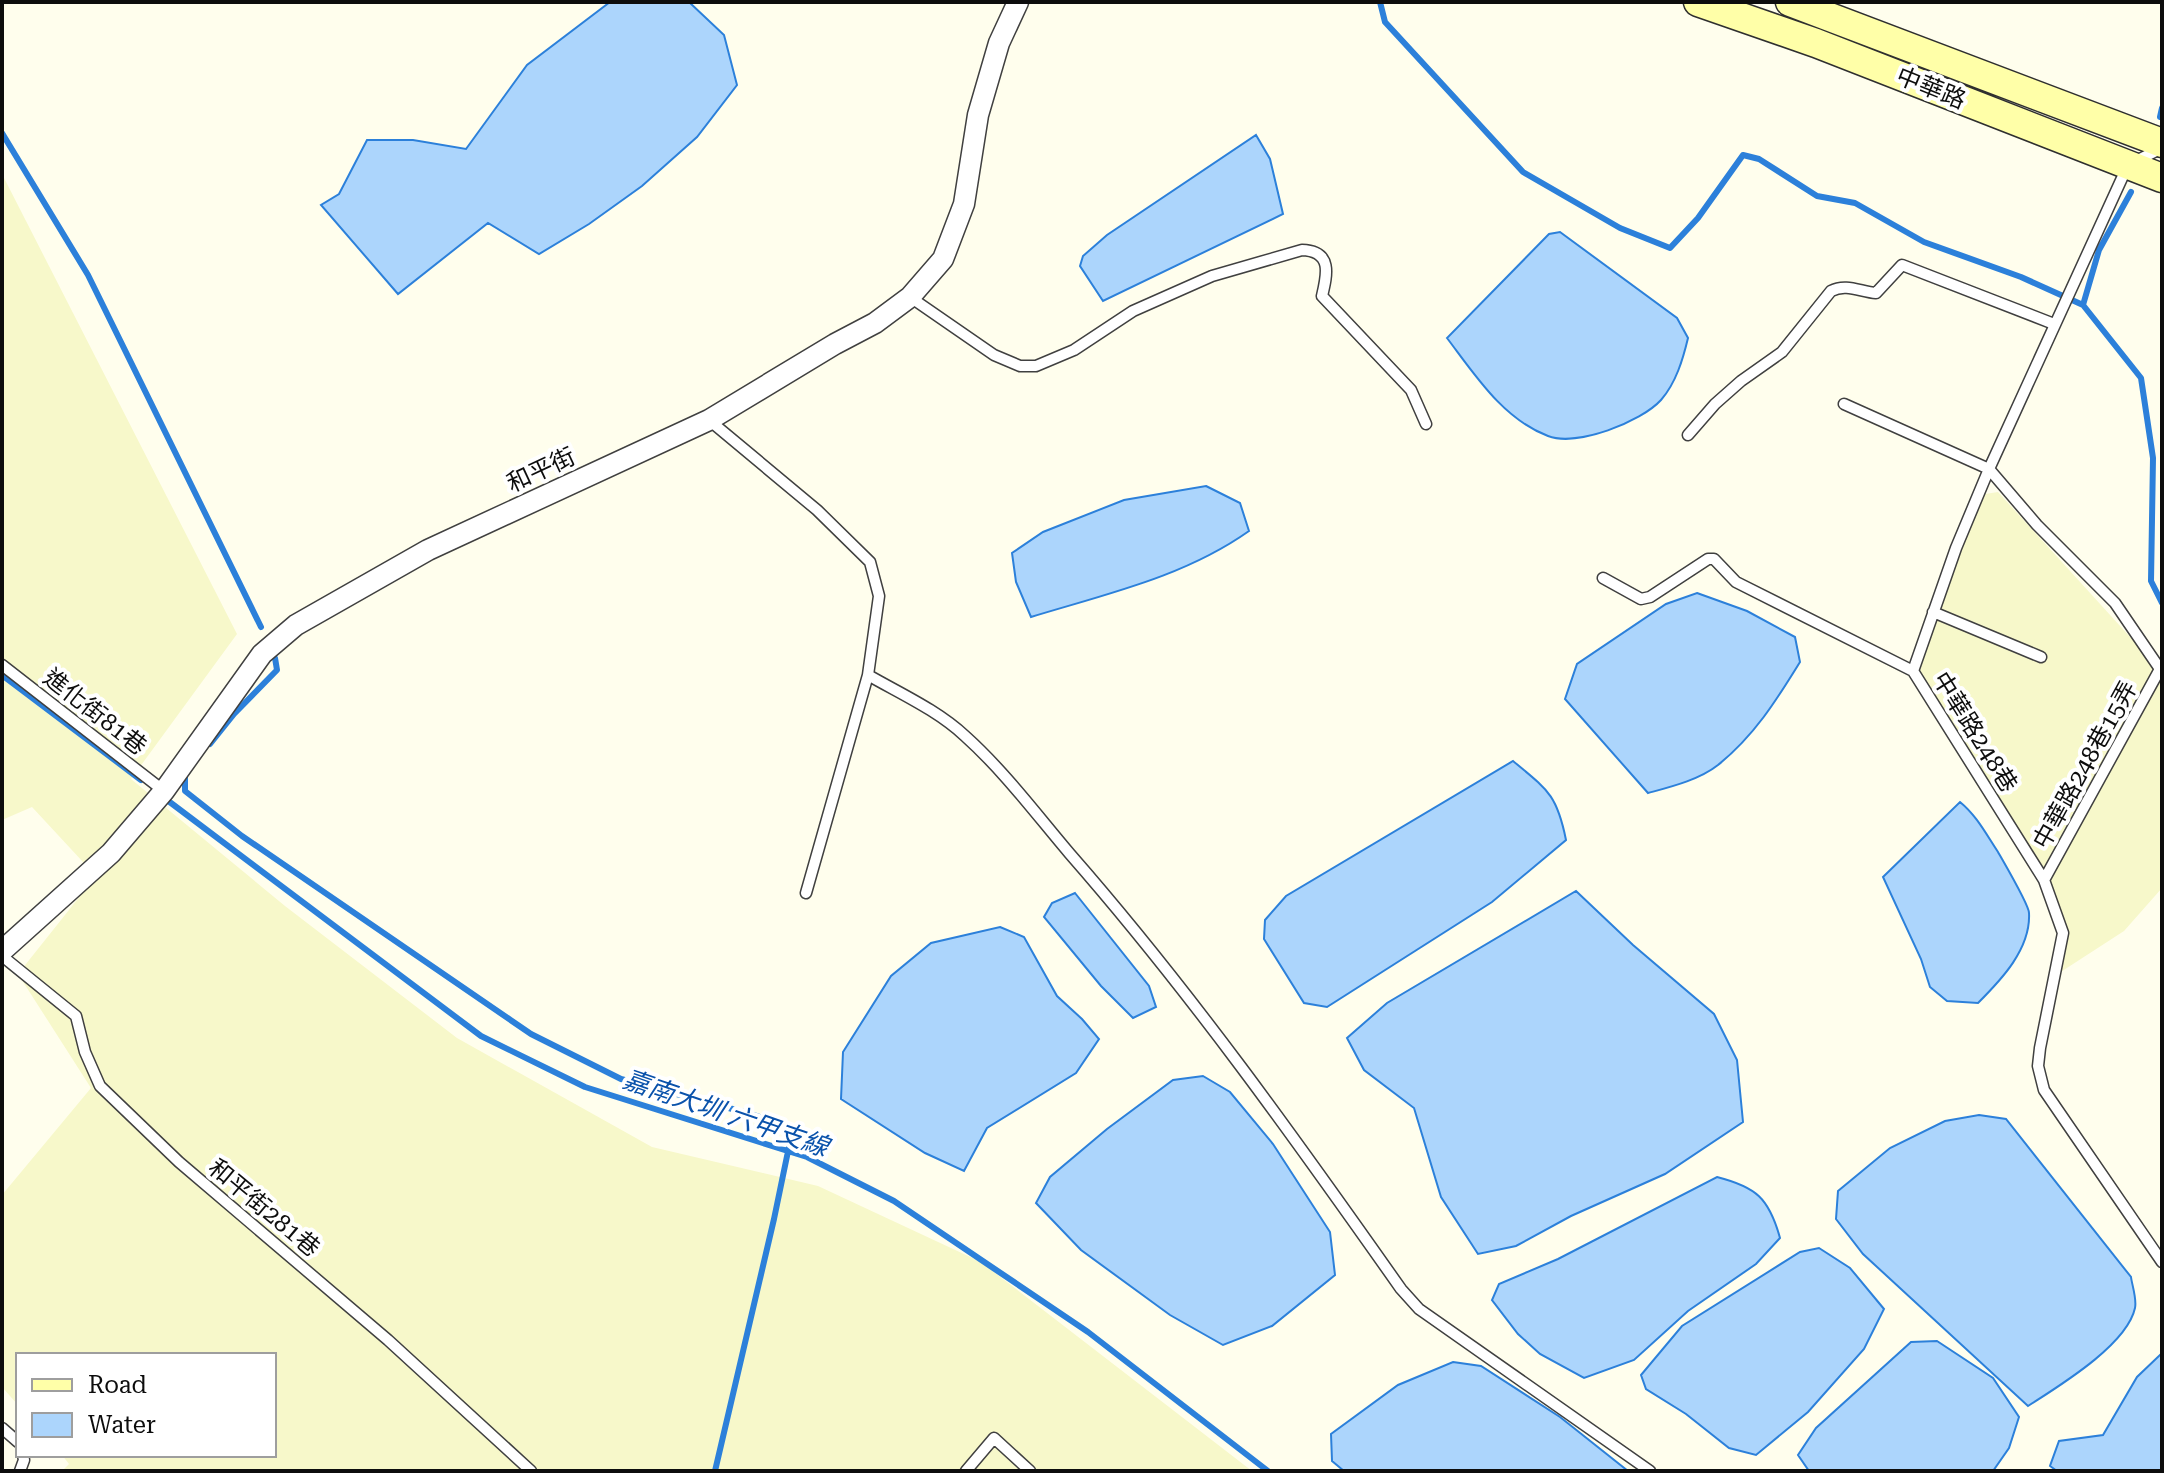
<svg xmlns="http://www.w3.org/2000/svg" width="2164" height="1473" viewBox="0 0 2164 1473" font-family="'Roboto Serif','Noto Sans TC',serif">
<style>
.farmland{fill:#f7f8ca}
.water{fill:#acd5fc;stroke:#2c80da;stroke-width:2}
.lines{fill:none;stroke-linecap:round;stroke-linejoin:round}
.stream{stroke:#2c80da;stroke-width:6}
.lane-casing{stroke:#404040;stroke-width:13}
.street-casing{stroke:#404040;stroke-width:23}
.secondary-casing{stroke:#2f2f2f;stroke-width:31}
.lane{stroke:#fff;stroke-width:10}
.street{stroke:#fff;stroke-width:20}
.secondary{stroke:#ffffa8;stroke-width:28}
.labels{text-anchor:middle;stroke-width:8;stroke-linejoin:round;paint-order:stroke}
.street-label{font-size:24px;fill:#0d0d0d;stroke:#fff}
.water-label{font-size:26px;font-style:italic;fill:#0a52ab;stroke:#fff}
</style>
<rect width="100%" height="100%" fill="#fffeed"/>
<path class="farmland" d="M2,174L237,634L131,779L285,906L457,1038L652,1147L818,1186L981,1262L1252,1471H62L69,1464L62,1455H274V1355H18V1405L2,1387V1195L91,1088L18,974L96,876L32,807L2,820Z
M1998,492L2162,672V888L2124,931L2053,977L2063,933L2044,880L1913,671L1979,495Z"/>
<path class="water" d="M610,2H689L724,35L737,85L697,137L642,186L589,224L539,254L488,223L398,294L321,205L339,194L367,140H413L466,149L527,65Z
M1256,135L1270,159L1283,214L1103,301L1080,266L1083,256L1107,235Z
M1560,232L1677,318L1688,338C1683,359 1676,383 1661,400C1641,422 1577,447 1548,436C1503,419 1475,375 1447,338L1549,234Z
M1206,486L1240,503L1249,531C1184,577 1106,594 1031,617L1016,582L1012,553L1043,532L1124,500Z
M1697,593L1747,611L1795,637L1800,662C1776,701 1754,736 1718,765C1699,780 1670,787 1648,793L1565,699L1577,664L1666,604Z
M1513,761C1548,790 1557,795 1566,840L1492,902L1327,1007L1304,1003L1264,939L1265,920L1286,896Z
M1960,802C1977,816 1986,834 1998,852C2003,861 2029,905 2029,913C2031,949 2001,980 1978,1003L1947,1001L1930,987L1921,959L1883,877Z
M1576,891L1633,945L1714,1014L1737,1060L1743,1122L1665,1174L1571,1216L1516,1246L1478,1254L1441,1197L1414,1108L1364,1070L1347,1038L1387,1003Z
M1075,893L1149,986L1156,1007L1133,1018L1101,986L1044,917L1052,903Z
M1000,927L1024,937L1057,996L1082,1019L1099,1039L1076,1073L987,1128L964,1171L925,1153L841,1099L843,1052L891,976L931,943Z
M1203,1076L1230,1092L1273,1144L1330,1232L1335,1275L1272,1326L1223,1345L1170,1315L1081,1250L1036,1203L1050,1177L1107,1129L1173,1080Z
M1979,1115L2006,1119L2131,1277C2132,1285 2137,1299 2135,1308C2127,1345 2059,1386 2028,1406L1863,1254L1836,1219L1838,1191L1890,1148L1945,1121Z
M1717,1177C1756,1187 1769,1198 1780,1238L1756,1264L1688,1311L1634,1360L1584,1378L1540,1354L1518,1334L1492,1300L1499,1284L1558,1259Z
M1819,1248L1850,1268L1884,1309L1864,1349L1808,1412L1756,1455L1729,1448L1686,1414L1646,1389L1641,1375L1682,1326L1800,1252Z
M1937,1341L1993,1378L2019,1417L2009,1448L1993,1471H1809L1798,1455L1816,1428L1911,1342Z
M2162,1353V1471H2057L2050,1466L2059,1441L2103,1435L2137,1377Z
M1453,1362L1481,1366L1560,1417L1628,1471H1344L1332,1461L1331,1434L1398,1385Z"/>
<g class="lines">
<path class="stream" d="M1380,2L1385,22L1523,172L1620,228L1670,248L1698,218L1743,155L1759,159L1817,196L1855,203L1924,242L2021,277L2083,305
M2160,117L2162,108
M2,133L88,275L261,627
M2131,192L2099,250L2083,305L2141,378L2153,458L2151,581L2162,603
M2,675L141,780
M210,744L234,714L277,670L275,658
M185,774V791L242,836L531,1034L621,1079L751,1114L784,1125L792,1132L774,1219L715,1471
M167,800L481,1036L585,1087L807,1157L894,1201L1088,1332L1268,1471"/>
<g class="lane-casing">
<path id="lane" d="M2160,149L2128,165L1989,469L1956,548L1913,671L2044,880L2063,933L2040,1048L2038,1066L2044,1090L2162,1262
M910,297L994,355L1020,366H1036L1074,350L1133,311L1212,276L1302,250C1333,251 1327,275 1322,296L1411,390L1426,424
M1844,404L1989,469L2037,525L2115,603L2160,669L2044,880
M709,420L817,510L870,562L879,596L868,675L806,893
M1688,435L1715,404L1741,381L1782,352L1831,291C1846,283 1861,292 1876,293L1902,265L2054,324
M1603,578L1641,599L1650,597L1708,559H1714L1736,582L1913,671
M1933,612L2041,657
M2,665L164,791
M868,675C901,694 937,710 965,736C1004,771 1036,814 1070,854C1190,991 1296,1140 1401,1289L1419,1309L1650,1471
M2,956L76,1016L85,1052L100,1086L179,1162L388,1340L531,1471
M2,1428L18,1442
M20,1471L24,1460L23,1455
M966,1471L994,1438L1030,1471"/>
</g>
<g class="street-casing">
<path id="street" d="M2,951L111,853L164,791L262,654L296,625L428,550L709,420L835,344L875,323L910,297L943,259L964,204L978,115L999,43L1018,2"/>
</g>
<g class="secondary-casing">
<path id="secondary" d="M1698,2L1816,43L2162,178
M1790,2L2162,143"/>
</g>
<use href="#lane" class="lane"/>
<use href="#street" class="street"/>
<use href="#secondary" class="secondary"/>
</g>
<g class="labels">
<g class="street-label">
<text transform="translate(1931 88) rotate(22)" y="8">中華路</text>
<text transform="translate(541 470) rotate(-25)" y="8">和平街</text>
<text transform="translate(95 712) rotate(38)" y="8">進化街81巷</text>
<text transform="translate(1975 732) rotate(58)" y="8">中華路248巷</text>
<text transform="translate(2085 765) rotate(-61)" y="8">中華路248巷15弄</text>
<text transform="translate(264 1208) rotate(40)" y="8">和平街281巷</text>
</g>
<g class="water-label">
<text transform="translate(726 1113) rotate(19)" y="9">嘉南大圳 六甲支線</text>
</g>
</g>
<rect width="2164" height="1473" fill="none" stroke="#0d0d0d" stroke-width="8"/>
<rect x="16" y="1353" width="260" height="104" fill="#ffffff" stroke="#9e9e9e" stroke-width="2"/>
<rect x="32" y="1379" width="40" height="12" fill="#ffffa8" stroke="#9e9e9e" stroke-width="2"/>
<text x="88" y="1393" font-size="24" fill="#0d0d0d">Road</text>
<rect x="32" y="1413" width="40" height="24" fill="#acd5fc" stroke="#9e9e9e" stroke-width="2"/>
<text x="88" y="1433" font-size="24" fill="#0d0d0d">Water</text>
</svg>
